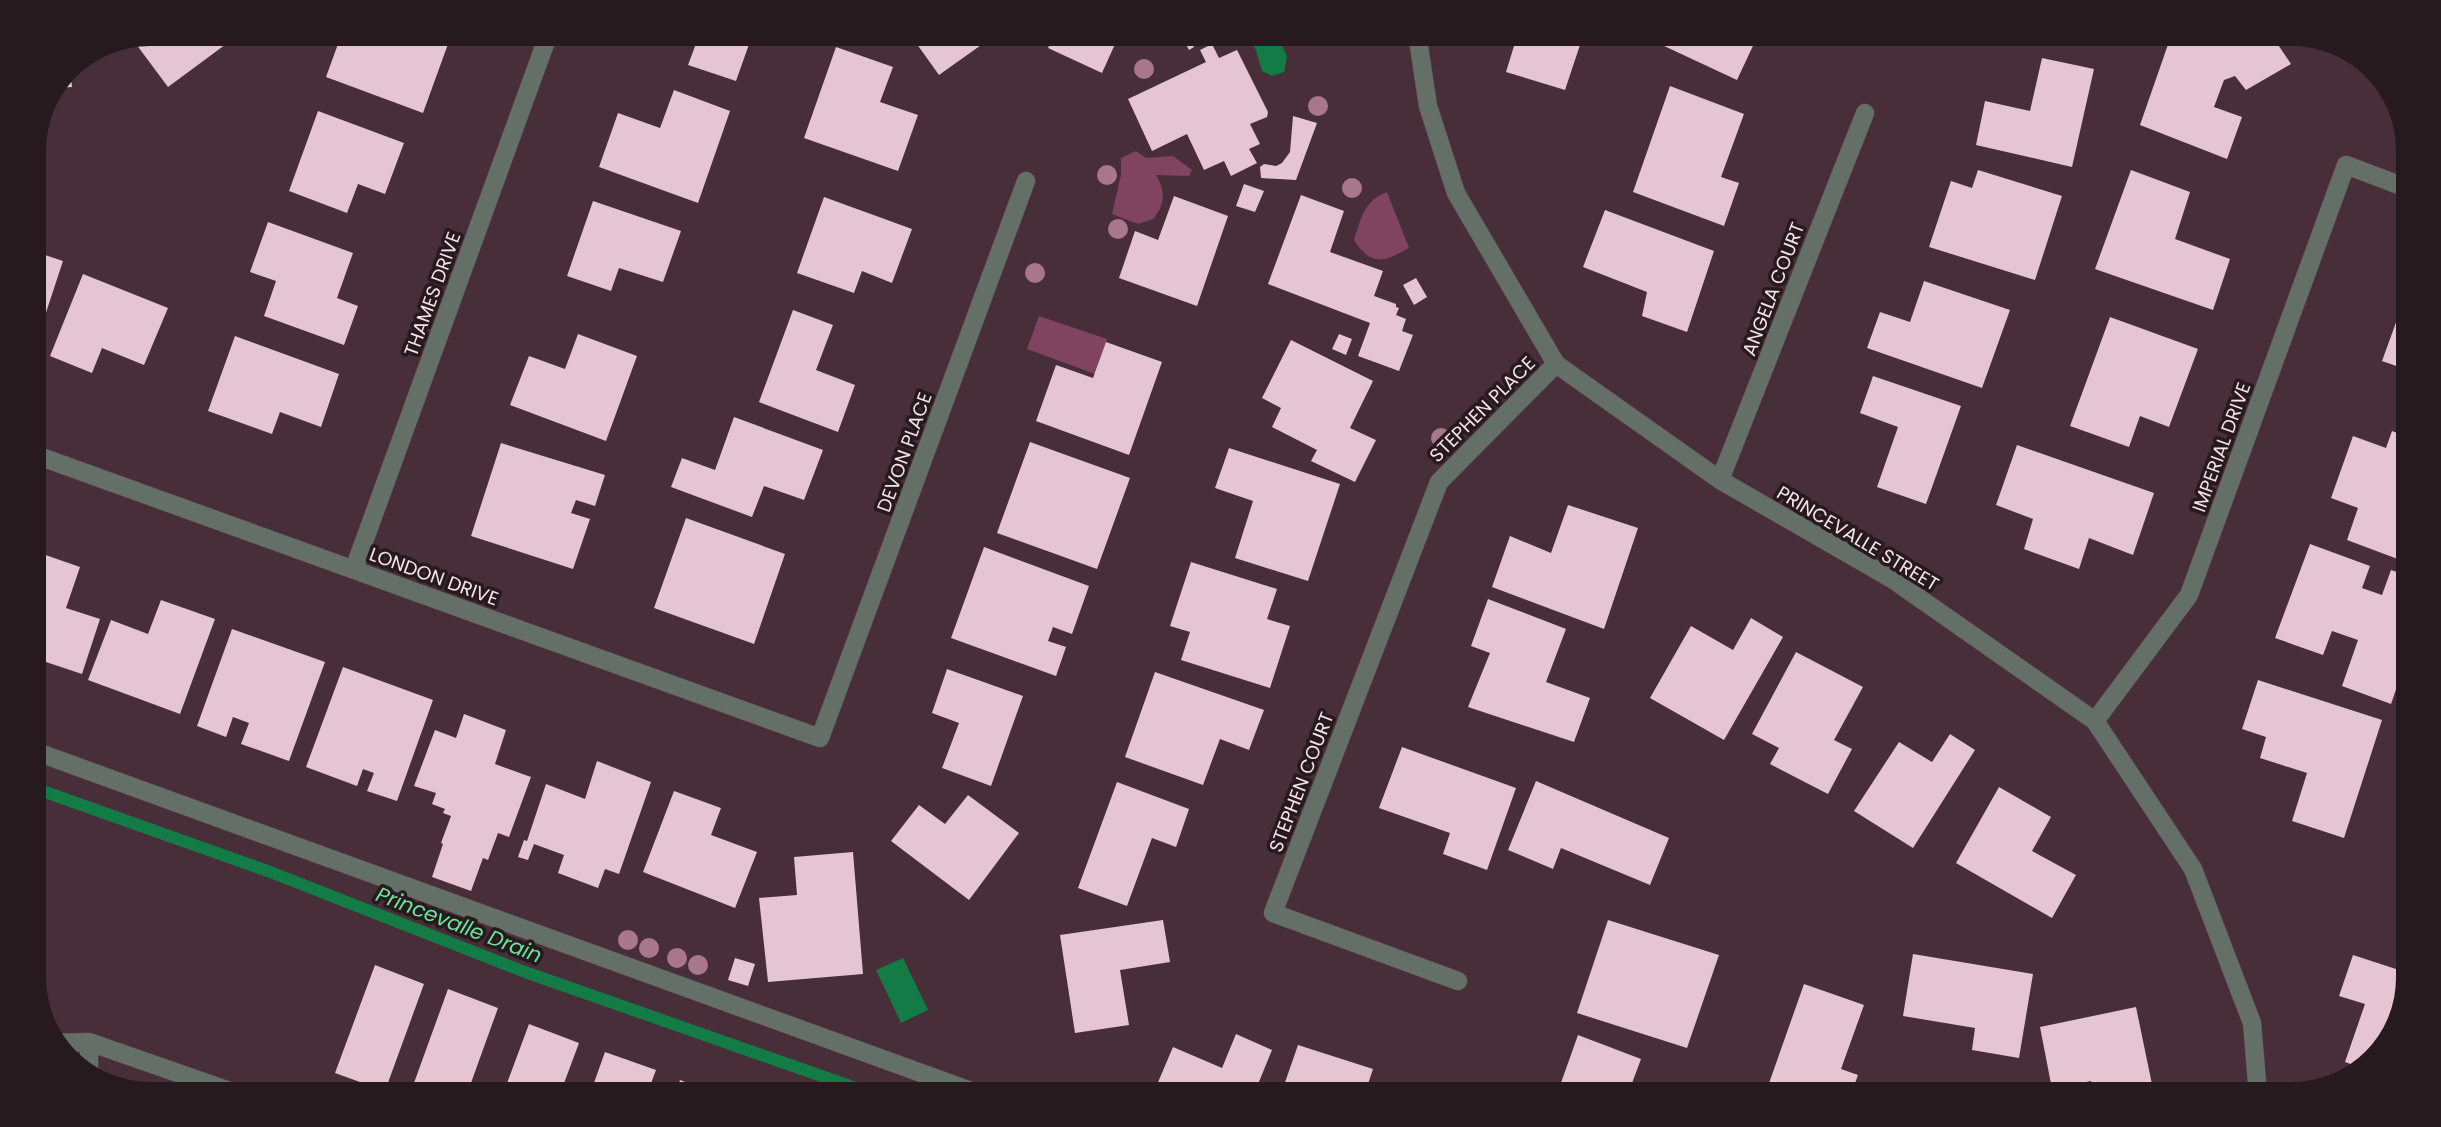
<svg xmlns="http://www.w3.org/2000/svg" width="2441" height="1127" viewBox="0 0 2441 1127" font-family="Poppins,sans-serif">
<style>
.green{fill:#814460}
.water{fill:#137b46}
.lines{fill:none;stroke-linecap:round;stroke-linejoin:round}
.stream{stroke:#137b46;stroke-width:12}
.building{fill:#e6c5d2}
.service-casing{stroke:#634b55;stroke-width:19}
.minor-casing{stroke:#634b55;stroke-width:19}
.tertiary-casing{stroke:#634b55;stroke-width:19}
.path{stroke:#816a74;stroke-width:4.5;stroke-dasharray:3.5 5;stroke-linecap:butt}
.service{stroke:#647067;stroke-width:18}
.minor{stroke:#647067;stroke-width:18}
.tertiary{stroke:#647067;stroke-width:18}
.tree{fill:#a9778c}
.labels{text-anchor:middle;stroke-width:7;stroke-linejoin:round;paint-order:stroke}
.street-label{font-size:19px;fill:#f5e3ea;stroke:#261a1f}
.water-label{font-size:21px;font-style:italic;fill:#6ae499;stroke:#261a1f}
</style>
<rect width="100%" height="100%" fill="#472e39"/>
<path class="green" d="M1136,151L1146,158L1173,156L1192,170L1189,176L1156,175C1165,190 1166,204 1153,219L1138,224L1112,214L1121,175V158Z
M1387,192L1409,248C1384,262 1371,267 1354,240C1361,219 1364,200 1387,192Z
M1039,316L1107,339L1095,374L1027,349Z"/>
<path class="water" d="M1249,33H1277L1287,57L1284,72L1272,76L1262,71L1256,50L1249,40Z
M903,958L928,1010L901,1023L876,970Z"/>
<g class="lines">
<path class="stream" d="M34,788L273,873L525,972L873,1094"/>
</g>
<path class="building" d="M149,33H235L237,36L168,87L133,40Z
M342,33H452L423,113L326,77Z
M700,33H753L736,81L688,65Z
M909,33H998L939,75Z
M1055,33H1120L1102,73L1048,48Z
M1180,33H1204L1206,38L1193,44L1194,47L1189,50Z
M1518,33H1584L1565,90L1506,72Z
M1668,33H1759L1737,80L1662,45Z
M2172,33H2270L2291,64L2246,90L2235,76L2224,80L2214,107L2242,117L2227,159L2140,125Z
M1212,44L1219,58L1237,50L1268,112L1267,117L1250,124L1260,144L1249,149L1257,163L1231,176L1224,161L1204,170L1187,134L1152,151L1128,99L1206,62L1200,50Z
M836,47L893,67L880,102L918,115L898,171L804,138Z
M2042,58L2094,69L2072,167L1976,145L1985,101L2030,111Z
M70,66L72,87L58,88L67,67Z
M1670,86L1744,114L1721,177L1739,183L1724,226L1633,192Z
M674,90L730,111L698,203L599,167L618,113L660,128Z
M318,111L404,143L385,194L358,184L347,213L289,191Z
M1293,116L1317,123L1296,180L1261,178L1260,167L1264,164L1276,166L1282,163L1290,152Z
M1978,170L2062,196L2035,280L1929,247L1951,181L1972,188Z
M2131,170L2190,192L2175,239L2230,259L2213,310L2095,269Z
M1244,184L1264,191L1255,212L1236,206Z
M1301,195L1344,211L1330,252L1383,271L1374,296L1396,304V307L1399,308L1396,315L1406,319L1402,331L1413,335L1399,371L1358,356L1370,323L1268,284Z
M1174,196L1228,216L1197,306L1119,278L1135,231L1158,240Z
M824,197L912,229L892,283L862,271L854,293L797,273Z
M593,201L681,231L663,282L619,268L611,291L567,276Z
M1605,210L1714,251L1687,332L1642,316L1647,292L1583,267Z
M268,222L353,253L337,298L358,306L344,345L264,316L276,281L250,272Z
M33,251L63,261L34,349H33Z
M83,274L168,308L144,365L102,348L92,373L50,356Z
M1416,278L1427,297L1414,305L1403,285Z
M1924,281L2010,310L1982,388L1867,348L1880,312L1910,322Z
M2402,306L2406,308L2405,369L2382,361Z
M793,310L833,325L816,370L855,385L838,432L759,402Z
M2110,317L2198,349L2169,427L2140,416L2129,447L2070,426Z
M578,334L637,356L606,441L510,405L529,356L565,369Z
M1339,334L1352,339L1346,355L1332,349Z
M235,336L339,374L321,427L280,412L272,434L208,411Z
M1291,340L1373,381L1350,428L1376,440L1355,482L1311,461L1317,450L1272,427L1281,408L1262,398Z
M1106,342L1162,362L1129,455L1036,421L1056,365L1093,378Z
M1873,376L1961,406L1926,504L1877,487L1898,427L1860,413Z
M734,417L823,450L804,500L764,486L752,517L671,487L682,458L715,470Z
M2392,431L2405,436L2403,561L2347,540L2358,508L2331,498L2353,436L2386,448Z
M1030,442L1130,478L1097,569L997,533Z
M501,443L605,475L595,506L576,500L571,513L590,519L573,569L471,536Z
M2017,445L2154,493L2133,555L2089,538L2079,569L2024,549L2033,519L1996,505Z
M1229,448L1340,484L1308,581L1235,558L1253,501L1215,488Z
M1568,505L1638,528L1604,629L1492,587L1510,536L1551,553Z
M686,518L785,554L754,644L654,608Z
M2310,544L2370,566L2362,588L2382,595L2391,570L2403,574L2402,672L2391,704L2342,686L2358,640L2332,631L2323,655L2275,638Z
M984,547L1089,586L1072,634L1053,627L1048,641L1066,647L1056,676L951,638Z
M34,551L80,567L66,608L100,619L82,674L34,658Z
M1191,562L1277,589L1267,619L1290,626L1270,688L1181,660L1190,632L1170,626Z
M1488,599L1566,629L1546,682L1590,698L1574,742L1468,707L1490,653L1471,646Z
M161,600L215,619L180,714L88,680L111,620L148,634Z
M1751,618L1783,637L1724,740L1650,698L1691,626L1733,650Z
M232,629L325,662L289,761L241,744L249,723L233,717L226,737L197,726Z
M1796,652L1863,687L1834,740L1852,749L1828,794L1770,764L1779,748L1752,734Z
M343,667L433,700L397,801L367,791L374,773L363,769L357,786L306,767Z
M947,669L1023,696L991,786L942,768L959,723L932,713Z
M1155,672L1264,710L1249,750L1220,739L1203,785L1125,757Z
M2258,680L2382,720L2344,838L2292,821L2307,773L2260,758L2266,737L2242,729Z
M464,714L506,730L495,764L531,777L509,837L498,833L488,860L483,858L471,891L432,877L443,844L441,843L451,816L443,813L445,809L432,804L436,793L414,786L435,730L456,738Z
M1950,734L1975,750L1913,848L1854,811L1899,742L1932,762Z
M1402,747L1516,788L1487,870L1443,854L1450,833L1379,808Z
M597,761L651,782L619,874L605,869L598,888L558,873L564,855L534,844L528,860L518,857L524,840L527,841L546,784L585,799Z
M1536,781L1669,838L1650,885L1561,848L1553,869L1508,850Z
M1117,782L1189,809L1176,847L1152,838L1127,906L1078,888Z
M1999,787L2051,817L2032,851L2076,875L2052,918L1956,863Z
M674,791L721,808L711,835L757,852L735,908L643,872Z
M968,795L1019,833L969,900L891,841L919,805L945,824Z
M853,852L863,974L768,982L759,898L797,895L794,857Z
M1163,920L1170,962L1120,970L1129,1025L1075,1033L1060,935Z
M1608,920L1719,955L1687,1048L1577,1013Z
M1913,954L2033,974L2019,1058L1972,1050L1975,1028L1903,1016Z
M2353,955L2399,970V1023L2362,1068L2345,1062L2365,1004L2339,996Z
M735,958L755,964L748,986L728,980Z
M375,965L424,984L385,1091L335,1073Z
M1804,984L1864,1005L1841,1069L1858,1075L1851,1094H1780L1767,1089Z
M448,989L498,1008L467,1094H410Z
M2136,1007L2154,1094H2094L2091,1081L2052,1089L2040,1027Z
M529,1024L579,1043L560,1094H503Z
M1236,1034L1272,1050L1254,1094H1153L1173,1047L1222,1068Z
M1578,1035L1641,1059L1628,1094H1557Z
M1298,1045L1373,1069L1368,1084L1395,1094H1281Z
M605,1052L656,1070L647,1094H590Z
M680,1080L717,1094H675Z"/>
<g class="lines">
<g class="service-casing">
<path id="service" d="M34,751L979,1094"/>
</g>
<g class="minor-casing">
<path id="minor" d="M33,454L820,738L1026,181
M1720,480L1865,113
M354,569L549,33
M2095,721L2189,595L2346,165L2407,188
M1458,981L1273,913L1439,482L1556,364
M89,1042V1072
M53,1043L89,1042L238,1094"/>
</g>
<g class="tertiary-casing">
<path id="tertiary" d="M1417,33L1428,106L1456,193L1556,364L1720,480L1892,579L2095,721L2193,869L2252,1023L2258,1094"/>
</g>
<path class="path" d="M1222,35L1225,33"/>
<use href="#service" class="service"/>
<use href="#minor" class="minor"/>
<use href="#tertiary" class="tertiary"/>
</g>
<g class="tree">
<circle cx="1144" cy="69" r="10"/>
<circle cx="1318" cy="106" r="10"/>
<circle cx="1107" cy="175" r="10"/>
<circle cx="1352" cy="188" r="10"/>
<circle cx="1118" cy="229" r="10"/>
<circle cx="1035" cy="273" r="10"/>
<circle cx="1441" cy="438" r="10"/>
<circle cx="628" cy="940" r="10"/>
<circle cx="649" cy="948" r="10"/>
<circle cx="677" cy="958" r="10"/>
<circle cx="698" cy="965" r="10"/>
</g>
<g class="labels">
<g class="street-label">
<text transform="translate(1773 289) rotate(-69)" y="7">ANGELA COURT</text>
<text transform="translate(432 294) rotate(-70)" y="7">THAMES DRIVE</text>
<text transform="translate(1482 409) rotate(-45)" y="7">STEPHEN PLACE</text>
<text transform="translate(2221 447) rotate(-70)" y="7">IMPERIAL DRIVE</text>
<text transform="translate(904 452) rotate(-70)" y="7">DEVON PLACE</text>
<text transform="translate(1858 538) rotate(31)" y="7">PRINCEVALLE STREET</text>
<text transform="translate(434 576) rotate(20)" y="7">LONDON DRIVE</text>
<text transform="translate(1301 782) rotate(-69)" y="7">STEPHEN COURT</text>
</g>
<g class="water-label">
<text transform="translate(459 925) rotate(21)" y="7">Princevalle Drain</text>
</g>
</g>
<path d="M0 0H2441V1127H0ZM150 46H2292A104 104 0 0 1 2396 150V978A104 104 0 0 1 2292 1082H150A104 104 0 0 1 46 978V150A104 104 0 0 1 150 46Z" fill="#261a1f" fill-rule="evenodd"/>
</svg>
